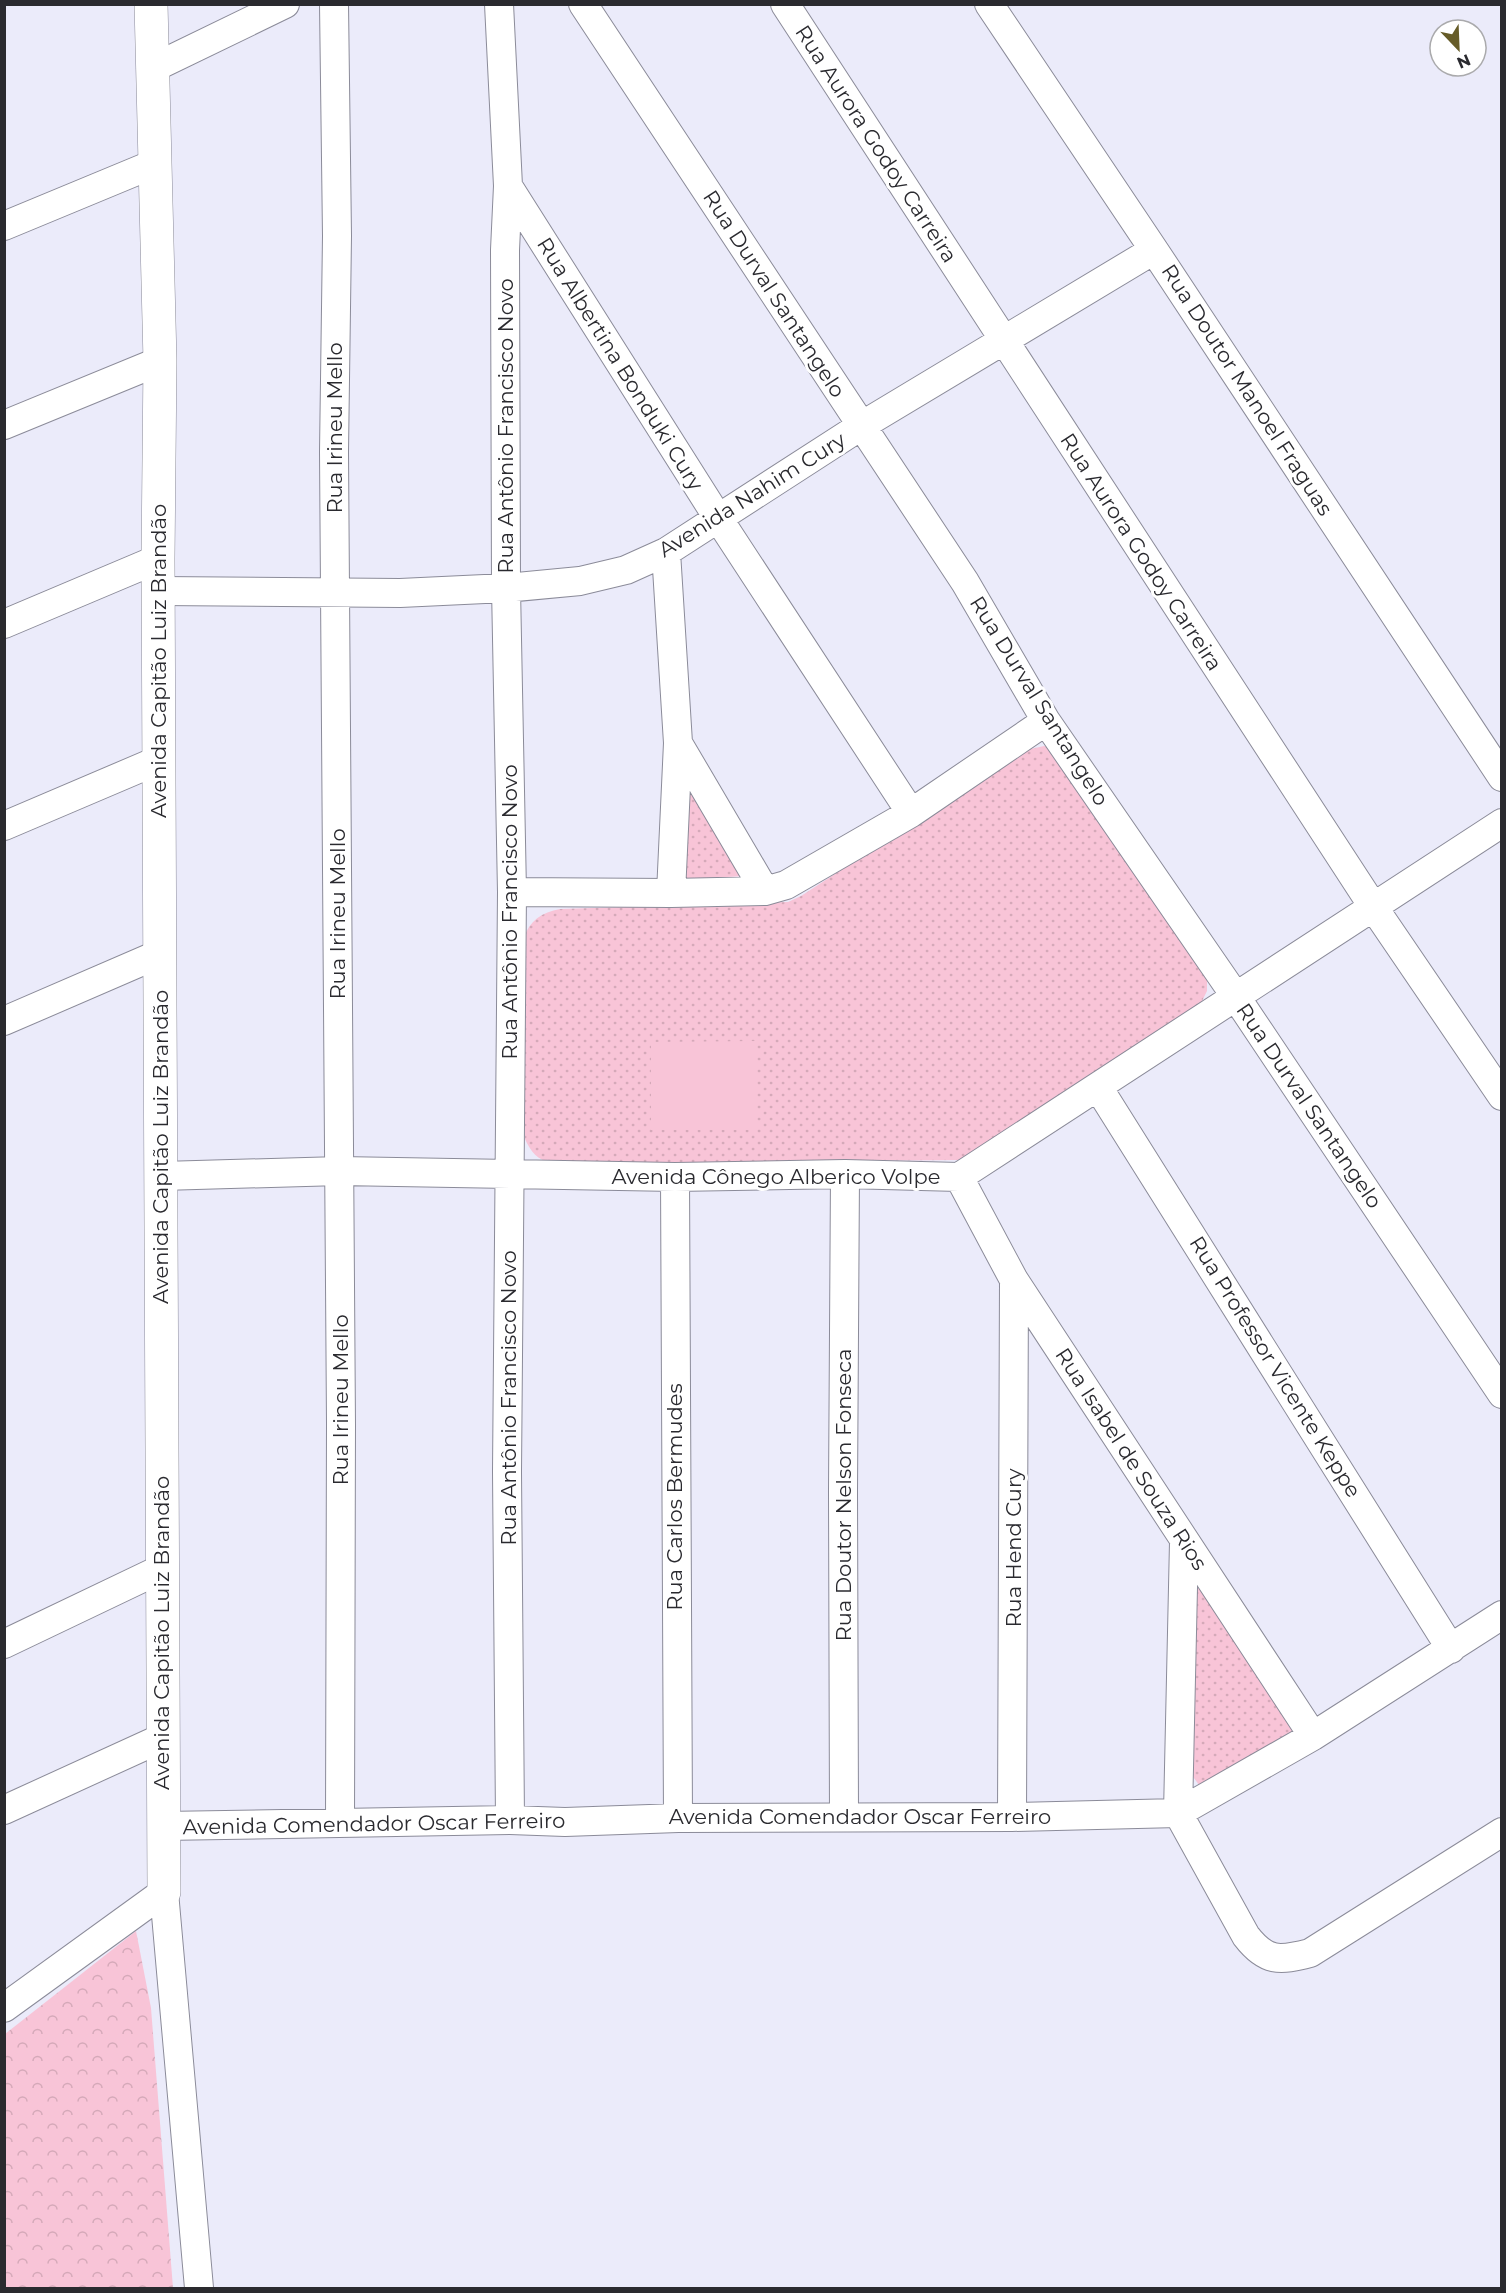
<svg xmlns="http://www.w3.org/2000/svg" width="1506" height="2293" viewBox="0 0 1506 2293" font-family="Montserrat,sans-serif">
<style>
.grass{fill:url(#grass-dots)}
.forest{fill:url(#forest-crowns)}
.pitch{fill:#f8c4d7}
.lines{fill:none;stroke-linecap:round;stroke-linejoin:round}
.minor-casing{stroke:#8b8b99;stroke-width:30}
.major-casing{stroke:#8b8b99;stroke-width:34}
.minor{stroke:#fff;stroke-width:28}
.major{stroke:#fff;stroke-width:33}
.labels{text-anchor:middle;stroke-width:6;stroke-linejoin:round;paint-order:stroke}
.street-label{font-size:21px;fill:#2a2a2f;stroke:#fff}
</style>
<defs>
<pattern id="grass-dots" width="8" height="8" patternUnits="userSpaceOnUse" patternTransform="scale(1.5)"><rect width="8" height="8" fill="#f8c4d7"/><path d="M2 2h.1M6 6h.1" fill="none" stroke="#d5a9b9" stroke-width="1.8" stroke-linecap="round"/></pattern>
<pattern id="forest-crowns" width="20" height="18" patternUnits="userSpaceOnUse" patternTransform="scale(1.5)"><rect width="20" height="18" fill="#f8c4d7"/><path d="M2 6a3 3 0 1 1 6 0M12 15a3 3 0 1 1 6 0" fill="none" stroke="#d5a9b9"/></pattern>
</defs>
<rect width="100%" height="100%" fill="#ebebfa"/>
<path class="grass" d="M1044,746L1048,747L1207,977V991L1201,1003L966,1160L552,1163C537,1160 531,1152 525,1139L524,938C529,921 542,912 560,909L788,902L801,896L1026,750Z
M685,781L747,876L688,879L685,877Z
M1197,1584L1296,1731L1199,1785L1191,1774Z"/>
<path class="forest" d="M136,1931L151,2008L173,2288H5V2034Z"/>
<path class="pitch" d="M757,1041V1130H651V1042Z"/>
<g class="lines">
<g class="minor-casing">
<path id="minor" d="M334,4L337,236L334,452L341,1424L340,1823
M499,4L508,186L505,250L506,588L512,892L507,1472L510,1820
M583,4L965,582L1046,721L1236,997L1502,1394
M785,4L1374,908L1502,1096
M989,4L1154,250L1502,777
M151,69L285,4
M508,186L718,518L911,813
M4,226L156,163
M4,425L160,361
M666,552L678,743L671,893
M159,591L400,593L506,588L580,581L626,570L666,552L861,426L1154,250
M4,624L158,559
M678,743L765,891
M4,826L159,760
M512,892L671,893L765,891L786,885L911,813L1046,721
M4,1021L159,954
M1098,1087L1451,1649
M162,1176L340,1171L675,1177L845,1174L959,1177L1502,823
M675,1177L678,1818
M959,1177L1014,1280L1313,1736
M1184,1542L1178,1813L1246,1936C1266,1962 1279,1961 1310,1953L1502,1832
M4,1644L161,1569
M4,1810L164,1737
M844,1817L843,1492L845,1174
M1012,1817L1014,1280
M163,1826L510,1820L565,1822L678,1818L1012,1817L1178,1813L1313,1736L1502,1615
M164,1892L199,2288
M4,2008L164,1892"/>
</g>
<g class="major-casing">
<path id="major" d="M151,4L160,361L158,559L164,1892"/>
</g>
<use href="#minor" class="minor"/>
<use href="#major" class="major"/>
</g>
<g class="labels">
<g class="street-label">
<text transform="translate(876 144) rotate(57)" y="7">Rua Aurora Godoy Carreira</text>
<text transform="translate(774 294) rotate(57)" y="7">Rua Durval Santangelo</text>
<text transform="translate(620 364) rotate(58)" y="7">Rua Albertina Bonduki Cury</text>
<text transform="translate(1247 390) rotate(57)" y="7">Rua Doutor Manoel Fraguas</text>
<text transform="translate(506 426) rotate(-90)" y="7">Rua Antônio Francisco Novo</text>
<text transform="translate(335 428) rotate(-90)" y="7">Rua Irineu Mello</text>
<text transform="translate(752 495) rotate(-32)" y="7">Avenida Nahim Cury</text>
<text transform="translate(1141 552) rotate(57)" y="7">Rua Aurora Godoy Carreira</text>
<text transform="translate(159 661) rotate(-90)" y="7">Avenida Capitão Luiz Brandão</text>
<text transform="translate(1039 701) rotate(58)" y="7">Rua Durval Santangelo</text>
<text transform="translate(510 912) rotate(-90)" y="7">Rua Antônio Francisco Novo</text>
<text transform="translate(338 914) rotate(-90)" y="7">Rua Irineu Mello</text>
<text transform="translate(1309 1106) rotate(56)" y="7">Rua Durval Santangelo</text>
<text transform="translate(161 1147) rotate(-90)" y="7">Avenida Capitão Luiz Brandão</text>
<text x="776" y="1184">Avenida Cônego Alberico Volpe</text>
<text transform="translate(1275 1367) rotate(58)" y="7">Rua Professor Vicente Keppe</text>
<text transform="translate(509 1398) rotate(-90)" y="7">Rua Antônio Francisco Novo</text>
<text transform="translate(341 1400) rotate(-90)" y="7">Rua Irineu Mello</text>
<text transform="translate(1131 1459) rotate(57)" y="7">Rua Isabel de Souza Rios</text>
<text transform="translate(844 1495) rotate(-90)" y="7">Rua Doutor Nelson Fonseca</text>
<text transform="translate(675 1497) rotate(-90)" y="7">Rua Carlos Bermudes</text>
<text transform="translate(1014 1548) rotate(-90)" y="7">Rua Hend Cury</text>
<text transform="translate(162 1633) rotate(-90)" y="7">Avenida Capitão Luiz Brandão</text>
<text x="860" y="1824">Avenida Comendador Oscar Ferreiro</text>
<text transform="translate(374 1824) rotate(-1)" y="7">Avenida Comendador Oscar Ferreiro</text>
</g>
</g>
<rect width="1506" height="2293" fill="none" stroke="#2a2a2f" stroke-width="12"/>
<g transform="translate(1458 48) rotate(157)"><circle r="28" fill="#ffffff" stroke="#aaaaac" stroke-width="1.5"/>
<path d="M0-4.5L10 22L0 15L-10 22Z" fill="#665c28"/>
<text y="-9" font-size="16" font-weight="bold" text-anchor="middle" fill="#2a2a2f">N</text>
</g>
</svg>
